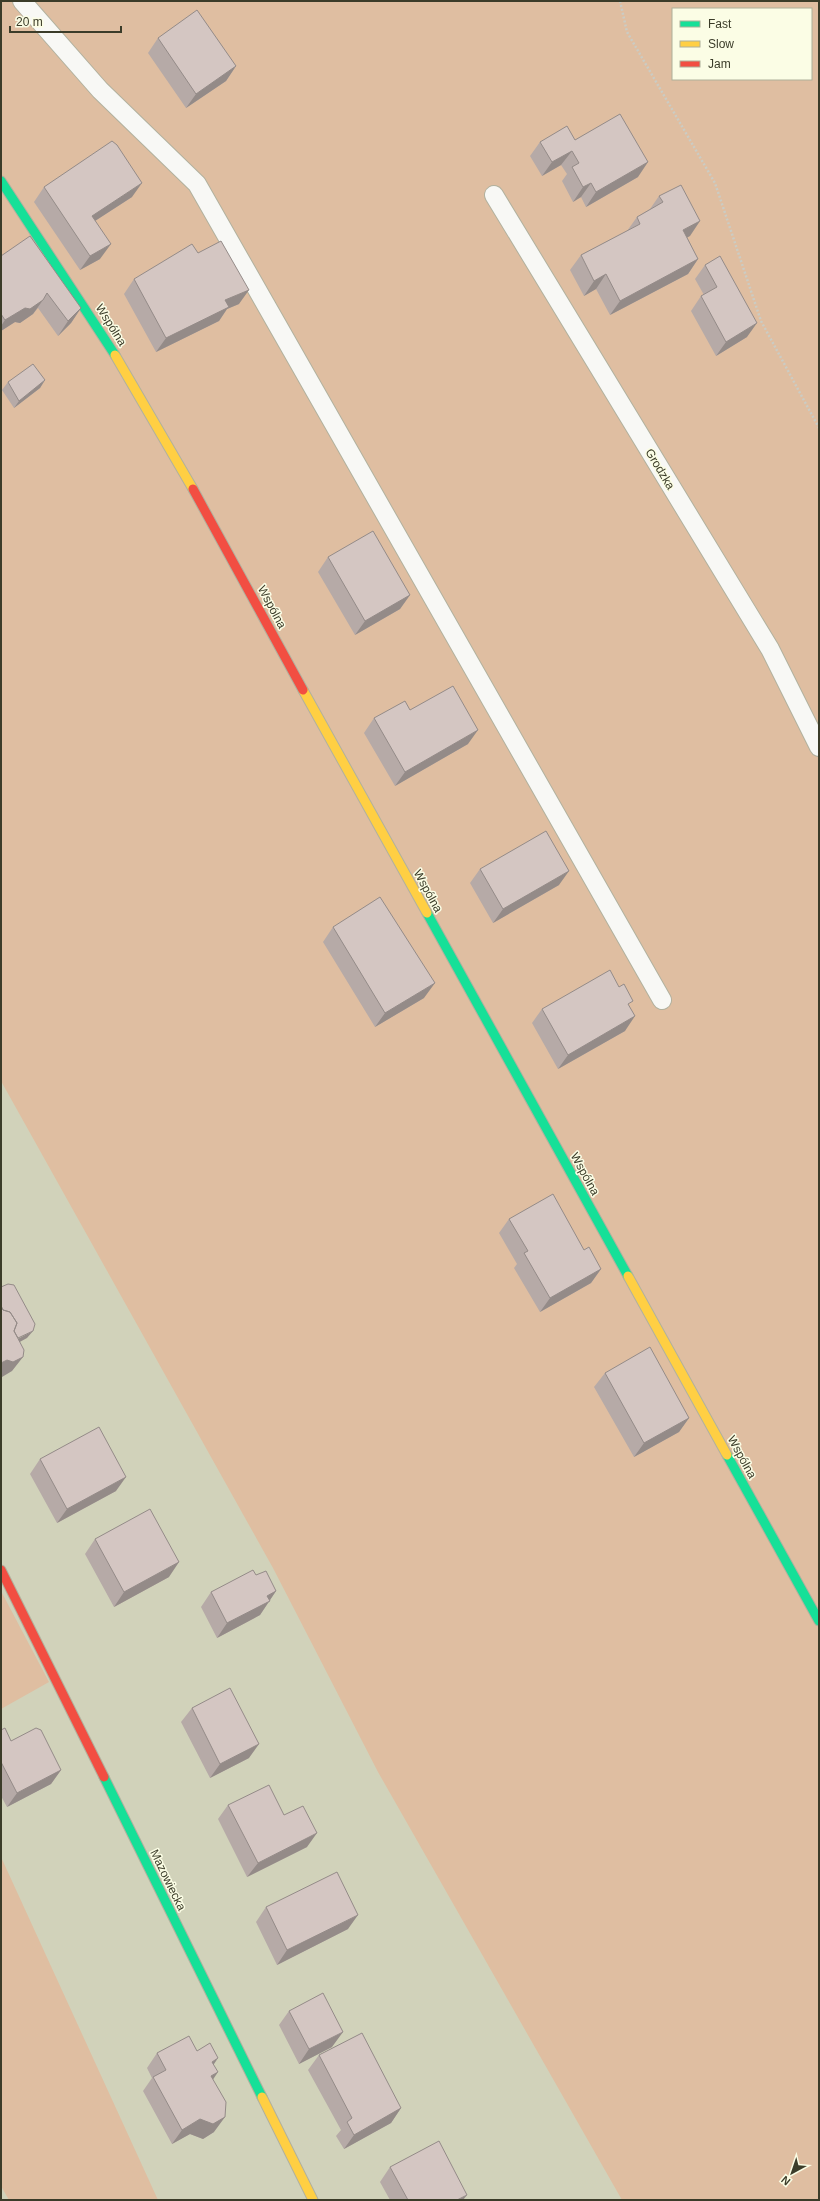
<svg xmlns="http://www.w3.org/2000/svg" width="820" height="2201" viewBox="0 0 820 2201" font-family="Helvetica,sans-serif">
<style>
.green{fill:#dfbea1;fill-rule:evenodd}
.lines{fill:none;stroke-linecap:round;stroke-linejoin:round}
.lane-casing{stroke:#b1b19e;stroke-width:20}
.fast-casing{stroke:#b1b19e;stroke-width:11}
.slow-casing{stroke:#b1b19e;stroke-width:11}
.jam-casing{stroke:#b1b19e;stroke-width:11}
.path{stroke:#cbccc4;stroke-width:2.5;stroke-dasharray:2 2;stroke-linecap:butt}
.lane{stroke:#f8f8f5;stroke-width:18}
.fast{stroke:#16e098;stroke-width:9}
.slow{stroke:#ffcf43;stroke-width:9}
.jam{stroke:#f24e42;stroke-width:9}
.wall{fill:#b6aaa7}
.shaded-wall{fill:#948b88}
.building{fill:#d4c6c2;stroke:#948b88}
.labels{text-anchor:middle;stroke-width:3;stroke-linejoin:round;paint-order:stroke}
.street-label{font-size:12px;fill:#3b3c29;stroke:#fbfde5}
</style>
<rect width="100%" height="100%" fill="#d1d2ba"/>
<path class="green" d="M1,1H819V2200H622L378,1772L273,1568L1,1081ZM673,9H811V79H673Z
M1,1591L49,1682L1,1709Z
M1,1858V1857L158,2200H9L1,2186Z"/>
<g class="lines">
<g class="lane-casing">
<path id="lane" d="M22,1L100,90L197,184L662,1000
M494,195L770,649L819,747"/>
</g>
<g class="fast-casing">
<path id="fast" d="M1,181L115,355
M427,913L628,1276
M727,1455L819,1621
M104,1777L262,2097"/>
</g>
<g class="slow-casing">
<path id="slow" d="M115,355L193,489
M303,690L427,913
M628,1276L727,1455
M262,2097L313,2200"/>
</g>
<g class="jam-casing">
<path id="jam" d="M193,489L303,690
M1,1570L104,1777"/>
</g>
<path class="path" d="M620,1L627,32L715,183L761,321L819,428"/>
<use href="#lane" class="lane"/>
<use href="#fast" class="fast"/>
<use href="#slow" class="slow"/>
<use href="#jam" class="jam"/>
</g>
<path class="wall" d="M158,38L236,66L226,81L186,108L148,53Z
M575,140L638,177L586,207L581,197L573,202L562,181L567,174L561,165L542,176L530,156L540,142Z
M44,187L132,197L95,221L100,259L80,270L34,202Z
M659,196L690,236L687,237L698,259L688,274L610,315L596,289L584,296L570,270L581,255L627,231L637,217L650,209Z
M198,253L239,304L227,309L219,321L156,352L124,294L134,279Z
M1,256L81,308L71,323L58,336L38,308L33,314L20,323L15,322L1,331Z
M705,265L747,337L716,356L691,311L701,296L704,295L695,279Z
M45,380L40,388L14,408L2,390L8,382Z
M328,557L410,595L400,609L355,635L318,572Z
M410,710L468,744L395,786L364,733L374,718Z
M480,869L559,885L493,923L470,883Z
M333,927L424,998L375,1027L323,942Z
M630,1006L625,1031L558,1069L532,1023L542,1009Z
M509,1219L584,1250L601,1269L591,1283L540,1312L514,1268L517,1264L499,1233Z
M605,1373L689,1418L679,1432L634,1457L594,1387Z
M40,1459L116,1491L57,1523L30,1474Z
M95,1539L169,1577L114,1607L85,1554Z
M256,1575L276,1591L260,1615L217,1638L201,1607L211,1592Z
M192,1708L249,1758L210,1778L181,1722Z
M1,1730L11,1741L61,1770L51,1784L7,1807L1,1796Z
M228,1805L284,1815L307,1847L247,1877L218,1819Z
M266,1907L348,1929L277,1965L256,1922Z
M289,2011L332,2047L299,2064L279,2025Z
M197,2051L214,2065L213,2079L214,2132L203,2139L190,2134L172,2144L143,2091L152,2078L147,2068L157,2053Z
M319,2055L401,2108L391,2123L344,2149L336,2136L341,2130L308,2070Z
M390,2167L463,2200H390L380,2182Z"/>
<path class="shaded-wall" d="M236,66L226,81L186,108L196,94Z
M572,151L561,165L542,176L552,162Z
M648,162L638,177L586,207L596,192Z
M142,183L132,197L81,230L92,216Z
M591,183L581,197L573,202L583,187Z
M700,221L690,236L673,245L683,230Z
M111,244L100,259L80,270L90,256Z
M698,259L688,274L610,315L620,301Z
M606,274L596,289L584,296L594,281Z
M249,290L239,304L227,309L219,321L156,352L166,338L225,300Z
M43,300L33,314L20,323L15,322L1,331V326L5,320L25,308Z
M81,308L71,323L58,336L68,321Z
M757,323L747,337L716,356L726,342Z
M45,380L40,388L14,408L19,401Z
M410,595L400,609L355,635L365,621Z
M478,730L468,744L395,786L405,772Z
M569,871L559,885L493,923L503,909Z
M435,983L424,998L375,1027L385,1013Z
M635,1016L625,1031L558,1069L568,1055Z
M601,1269L591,1283L540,1312L550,1298Z
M33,1331L27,1338L7,1349L12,1342Z
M23,1357L12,1371L2,1377L1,1376V1363L7,1360Z
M689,1418L679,1432L634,1457L644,1443Z
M126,1477L116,1491L57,1523L67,1509Z
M179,1562L169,1577L114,1607L124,1592Z
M276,1591L260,1615L217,1638L227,1623L267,1596Z
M259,1744L249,1758L210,1778L220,1764Z
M61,1770L51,1784L7,1807L17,1793Z
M317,1833L307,1847L247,1877L258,1863Z
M358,1915L348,1929L277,1965L287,1950Z
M343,2032L332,2047L299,2064L309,2049Z
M218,2058L208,2073L212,2062Z
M218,2072L208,2087L211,2076Z
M401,2108L391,2123L344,2149L354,2135Z
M225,2117L214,2132L203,2139L190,2134L172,2144L182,2130L200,2119Z
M467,2195L463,2200H457Z"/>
<path class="building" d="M197,10L236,66L196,94L158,38Z
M620,114L648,162L596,192L591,183L583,187L572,167L579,163L572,151L552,162L540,142L567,126L575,140Z
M112,141L117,145L142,183L92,216L111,244L90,256L44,187Z
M681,185L700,221L683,230L698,259L620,301L606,274L594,281L581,255L640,224L637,217L663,202L659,196Z
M30,236L81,308L68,321L47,293L43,300L30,309L25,308L5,320L1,314V256Z
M221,241L249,290L225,300L229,307L166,338L134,279L192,244L198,253Z
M720,256L757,323L726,342L701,296L717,287L705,265Z
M33,364L45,380L19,401L8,382Z
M373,531L410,595L365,621L328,557Z
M453,686L478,730L405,772L374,718L405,701L410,710Z
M546,831L569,871L503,909L480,869Z
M380,897L435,983L385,1013L333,927Z
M610,970L619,987L624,984L633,1001L628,1004L635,1016L568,1055L542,1009Z
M553,1194L584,1250L589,1247L601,1269L550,1298L524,1253L528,1251L509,1219Z
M8,1284L14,1285L35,1324L33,1331L18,1338L14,1331L17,1323L10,1312L3,1310L1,1306V1287Z
M1,1306L3,1310L10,1312L17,1323L14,1331L24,1350L23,1357L13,1362L7,1360L1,1363Z
M650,1347L689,1418L644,1443L605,1373Z
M99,1427L126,1477L67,1509L40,1459Z
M150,1509L179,1562L124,1592L95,1539Z
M253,1570L256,1575L266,1571L276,1591L267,1596L270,1601L227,1623L211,1592Z
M230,1688L259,1744L220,1764L192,1708Z
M5,1728L11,1741L36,1728L41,1730L61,1770L17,1793L1,1762V1730Z
M269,1785L284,1815L303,1806L317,1833L258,1863L228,1805Z
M337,1872L358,1915L287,1950L266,1907Z
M323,1993L343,2032L309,2049L289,2011Z
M362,2033L401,2108L354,2135L347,2122L352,2118L319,2055Z
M189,2036L197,2051L210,2043L218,2058L212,2062L218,2072L211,2076L226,2102L225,2117L213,2124L200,2119L182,2130L153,2077L166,2070L157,2053Z
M439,2141L467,2195L457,2200H408L390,2167Z"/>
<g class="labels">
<g class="street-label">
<text transform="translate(111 325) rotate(58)" y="4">Wspólna</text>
<text transform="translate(660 469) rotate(59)" y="4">Grodzka</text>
<text transform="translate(272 607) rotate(62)" y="4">Wspólna</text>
<text transform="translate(428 891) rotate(61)" y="4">Wspólna</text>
<text transform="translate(585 1174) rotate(61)" y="4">Wspólna</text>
<text transform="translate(742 1457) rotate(61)" y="4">Wspólna</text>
<text transform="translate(168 1880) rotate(64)" y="4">Mazowiecka</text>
</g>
</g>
<rect width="820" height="2201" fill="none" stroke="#3b3c29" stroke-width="4"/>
<rect x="672" y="8" width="140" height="72" fill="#fbfde5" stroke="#aeb09a"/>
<rect x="680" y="21" width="20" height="6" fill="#16e098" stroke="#aeb09a"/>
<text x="708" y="28" font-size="12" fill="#3b3c29">Fast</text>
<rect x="680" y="41" width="20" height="6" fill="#ffcf43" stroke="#aeb09a"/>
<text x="708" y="48" font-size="12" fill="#3b3c29">Slow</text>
<rect x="680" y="61" width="20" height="6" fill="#f24e42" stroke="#aeb09a"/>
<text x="708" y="68" font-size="12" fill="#3b3c29">Jam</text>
<g transform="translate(792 2173) rotate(220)" stroke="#fbfde5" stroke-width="3" paint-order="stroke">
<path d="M0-3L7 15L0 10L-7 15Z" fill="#3b3c29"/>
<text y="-6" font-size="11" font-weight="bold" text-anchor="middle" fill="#3b3c29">N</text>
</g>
<path d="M10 26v6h111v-6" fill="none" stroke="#3b3c29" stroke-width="2"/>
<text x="16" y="26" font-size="12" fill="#3b3c29" stroke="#fbfde5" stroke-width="3" paint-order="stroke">20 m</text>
</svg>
